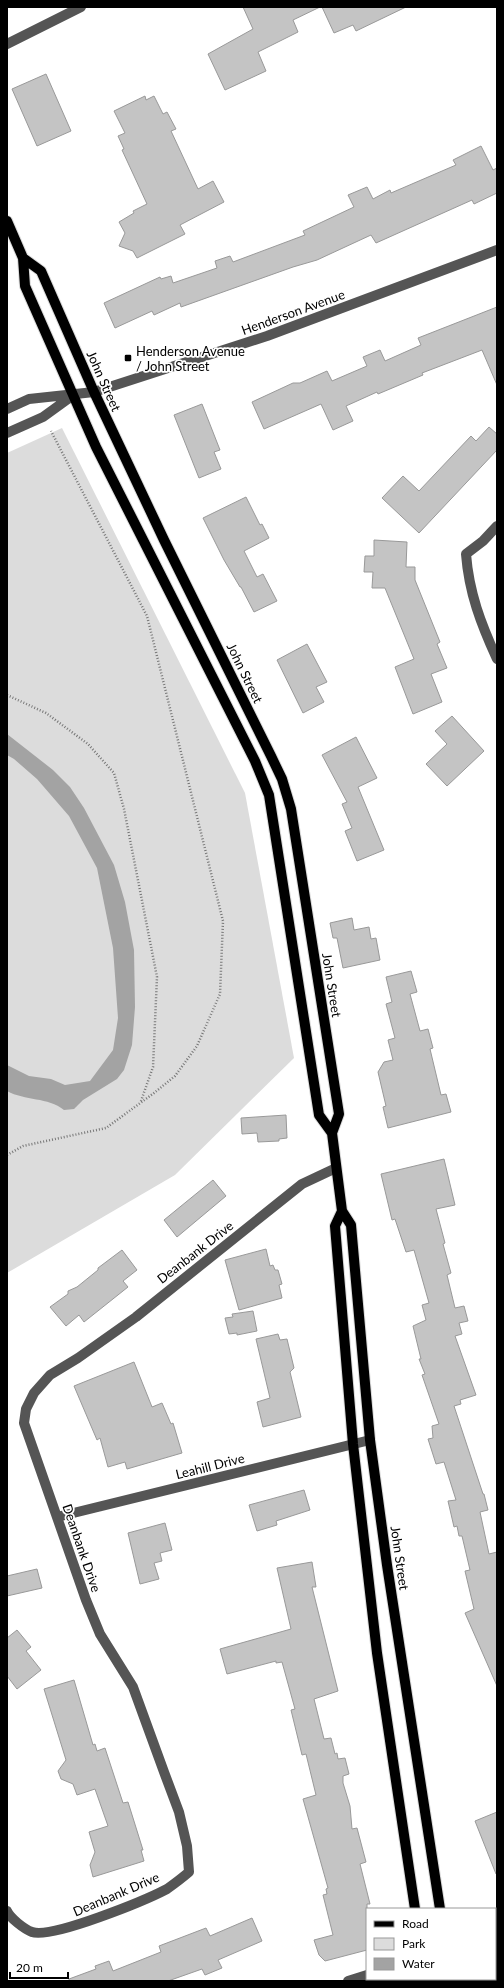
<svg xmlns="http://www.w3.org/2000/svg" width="504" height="1988" viewBox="0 0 504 1988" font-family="Lato,sans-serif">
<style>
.green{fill:#dcdcdc}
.water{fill:#a3a3a3}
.building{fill:#c4c4c4;stroke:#999}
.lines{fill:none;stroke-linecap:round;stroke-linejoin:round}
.major-casing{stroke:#dbdbdb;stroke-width:12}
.path{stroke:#777;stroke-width:2.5;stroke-dasharray:1 2;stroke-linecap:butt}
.minor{stroke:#555;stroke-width:10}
.major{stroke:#000;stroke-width:10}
.poi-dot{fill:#000;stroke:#fff;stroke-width:1.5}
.labels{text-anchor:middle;stroke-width:3.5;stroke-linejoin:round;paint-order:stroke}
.street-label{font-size:13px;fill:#000;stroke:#fff}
.poi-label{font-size:13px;fill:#000;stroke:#fff;text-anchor:start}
</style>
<rect width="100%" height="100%" fill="#fff"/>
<path class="green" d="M62,428L245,793L294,1058L175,1175L7,1273V453Z"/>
<path class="water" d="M7,734L53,770L70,787L84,808L114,865L125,902L134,950L135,1007L132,1045L124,1070L117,1079L83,1100L74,1109L64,1110C48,1097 25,1101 7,1091V1065L29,1076L51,1079L65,1085L90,1081L113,1050L118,1018L113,948L97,868L69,816L37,779L14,759L7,755Z"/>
<path class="building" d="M243,7H320L293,20L298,32L258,52L266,71L225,90L208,54L253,29Z
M322,7H406L356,31L353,25L334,33Z
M46,74L71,131L37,146L12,89Z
M145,96L146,100L154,96L163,114L167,112L176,129L171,131L198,189L213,181L224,202L180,225L185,234L137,258L133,251L119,246L125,233L119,222L134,213L133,211L147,204L122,150L124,149L118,136L125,133L114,111Z
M481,146L493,170L497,168V193L474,204L472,200L376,243L371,235L317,260L293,267L181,307L180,303L154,315L152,311L115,328L104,303L160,277L161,279L171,276L173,283L217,268L215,261L230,256L233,262L305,235L303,231L354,207L348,195L367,187L373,199L390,190L391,193L456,165L453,160Z
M497,307V385L482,350L422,373L423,375L378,394L377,392L346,406L353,421L333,430L321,404L264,429L252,402L293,383H300L327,371L332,381L367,366L363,357L380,350L385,361L421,345L418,338Z
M202,404L220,450L214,452L221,469L199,478L174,415Z
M489,427L497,434V450L419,533L382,498L403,476L419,491L471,436L476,441Z
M246,497L260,525L262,524L269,538L244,551L257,577L263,574L277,601L254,612L241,587H240L224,560L203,518Z
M374,540L407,542L406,567H415V580L440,642L437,644L447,668L431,674L442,702L413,714L395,667L414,659L385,588H372L373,572H364L365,556H374Z
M307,644L327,682L316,687L324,702L303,713L277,660Z
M452,716L484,751L447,786L426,764L447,744L435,731Z
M356,737L377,778L358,787L384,850L357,861L345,831L352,828L342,804L347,802L322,755Z
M352,918L354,930L369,927L371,939L376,938L380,960L343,968L337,938H333L330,923Z
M411,971L417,992L410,994L420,1031L428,1029L433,1048L430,1049L441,1095L446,1094L451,1112L388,1128L383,1107L386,1106L378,1072L384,1062L393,1060L388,1040L395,1038L386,1004L392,1002L386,977Z
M286,1115L287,1138L279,1139V1141L258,1142L257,1133L242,1134L241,1118Z
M444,1159L455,1205L436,1209L445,1243L443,1244L451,1273L447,1275L455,1308L464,1306L468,1321L459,1323L462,1334L455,1336L476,1395L460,1400L461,1404L454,1406L483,1494H484L488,1510L480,1512L489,1554L497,1552V1686L465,1613L474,1609L465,1571L470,1570L462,1536H459L457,1526L454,1527L448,1501L456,1500L444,1462L436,1464L428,1439L433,1438L432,1426L439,1424L422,1375L425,1374L419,1359H421L413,1326L426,1320L422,1305L429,1303L414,1250L406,1252L395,1219L392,1220L381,1174Z
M213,1180L226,1196L177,1237L164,1220Z
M266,1249L270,1266L273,1265L275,1270H278L282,1284L279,1285L282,1298L239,1310L225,1260Z
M122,1250L137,1270L123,1281L128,1287L84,1322L79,1315L66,1326L50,1307L68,1294V1291L77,1287L98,1270V1268Z
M253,1311L257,1331L237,1335V1333L229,1334L225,1318L233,1317L232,1314Z
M278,1334L280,1340L287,1339L294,1368L290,1372L301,1417L263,1427L257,1402L270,1398L256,1339Z
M134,1362L152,1407L162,1403L171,1424L173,1423L182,1453L127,1469L125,1462L108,1467L100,1438L97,1440L74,1386Z
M304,1490L310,1510L276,1521L277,1525L257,1531L249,1505Z
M165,1523L172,1550L160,1553L162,1561L154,1563L159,1579L140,1584L128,1533Z
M312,1562L316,1587H312L338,1691L314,1699L324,1739L331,1738L335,1754L337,1753L338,1759L345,1758L349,1774L343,1776V1783L350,1806L352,1829L357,1828L366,1862L360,1864L370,1904H367V1950L325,1961L319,1955L314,1940L333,1935L323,1895L327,1894L326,1889L328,1888L303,1799L316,1795L306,1754L302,1755L291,1710L295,1709L282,1662L276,1663V1661L227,1674L220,1649L291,1629L277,1568Z
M37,1569L42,1588L7,1596V1576Z
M17,1630L31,1647L26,1651L41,1670L17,1689L7,1676V1638Z
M74,1680L93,1745L95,1744L97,1751L105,1748L123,1803L128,1802L143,1850H141L144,1861L93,1877L90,1865L95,1852L89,1832L108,1826L95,1789L77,1795L73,1784L61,1779L58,1771L66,1760L44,1689Z
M497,1812V1874H496L475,1821Z
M252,1918L262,1941L218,1960L222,1968L205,1975L202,1969L168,1981H69V1979L96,1969L95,1966L109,1961L113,1971L161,1952L159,1946L206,1928L210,1936Z"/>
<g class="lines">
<g class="major-casing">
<path id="major" d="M7,221L23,258L25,286L96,447L255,761L269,795L319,1115L332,1133
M23,258L41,271L94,392L164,540L271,756L282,779L291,809L339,1114L332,1133L342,1211L351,1225L370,1440L387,1565L440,1909
M342,1211L335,1226L353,1444L377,1653L415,1909
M440,1979V1981"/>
</g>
<path class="path" d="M7,695L46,713L88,744L114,773L124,809L157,977L153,1067L141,1101
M7,1155L23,1146L106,1128L154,1093L175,1076L197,1046L220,994L223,921L147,616L51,431"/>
<path class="minor" d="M7,44L81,7
M7,409L29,399L94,392L267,336L497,250
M7,433L43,417L72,396
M497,526L483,541L466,554C469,593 481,624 497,659
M57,1517L370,1440
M7,1911C10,1918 24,1929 32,1932C52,1939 146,1900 167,1889C174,1884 182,1878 189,1872L187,1846L179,1812L164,1772L133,1687L100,1634L86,1600L24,1423L26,1409L34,1393L50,1375L78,1358L136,1317L302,1184L336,1168
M348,1981L367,1975"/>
<use href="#major" class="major"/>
</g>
<rect class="poi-dot" x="124" y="354" width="8" height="8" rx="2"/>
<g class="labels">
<g class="street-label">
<text transform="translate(293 312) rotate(-20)" y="5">Henderson Avenue</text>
<text transform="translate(104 381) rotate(66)" y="5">John Street</text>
<text transform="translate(245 673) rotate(64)" y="5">John Street</text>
<text transform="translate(332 985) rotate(81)" y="5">John Street</text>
<text transform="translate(195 1252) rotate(-38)" y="5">Deanbank Drive</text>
<text transform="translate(210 1466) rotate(-14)" y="5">Leahill Drive</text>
<text transform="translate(82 1548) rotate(71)" y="5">Deanbank Drive</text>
<text transform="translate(400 1558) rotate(82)" y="5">John Street</text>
<text transform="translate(116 1894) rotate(-23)" y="5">Deanbank Drive</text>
</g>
<g class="poi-label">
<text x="136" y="356">Henderson Avenue<tspan x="136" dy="15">/ John Street</tspan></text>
</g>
</g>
<rect width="504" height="1988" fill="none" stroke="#000000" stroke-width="16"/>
<rect x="366" y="1908" width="130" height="72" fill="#ffffff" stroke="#999999"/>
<rect x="374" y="1921" width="20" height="6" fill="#000000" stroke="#999999"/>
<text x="402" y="1928" font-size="12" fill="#000000">Road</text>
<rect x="374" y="1938" width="20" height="12" fill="#dcdcdc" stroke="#999999"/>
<text x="402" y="1948" font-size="12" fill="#000000">Park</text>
<rect x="374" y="1958" width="20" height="12" fill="#a3a3a3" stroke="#999999"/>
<text x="402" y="1968" font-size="12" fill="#000000">Water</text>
<path d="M10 1972v6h58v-6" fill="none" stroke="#000000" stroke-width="2"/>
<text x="16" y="1972" font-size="12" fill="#000000" stroke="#ffffff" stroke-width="3" paint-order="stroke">20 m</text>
</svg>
